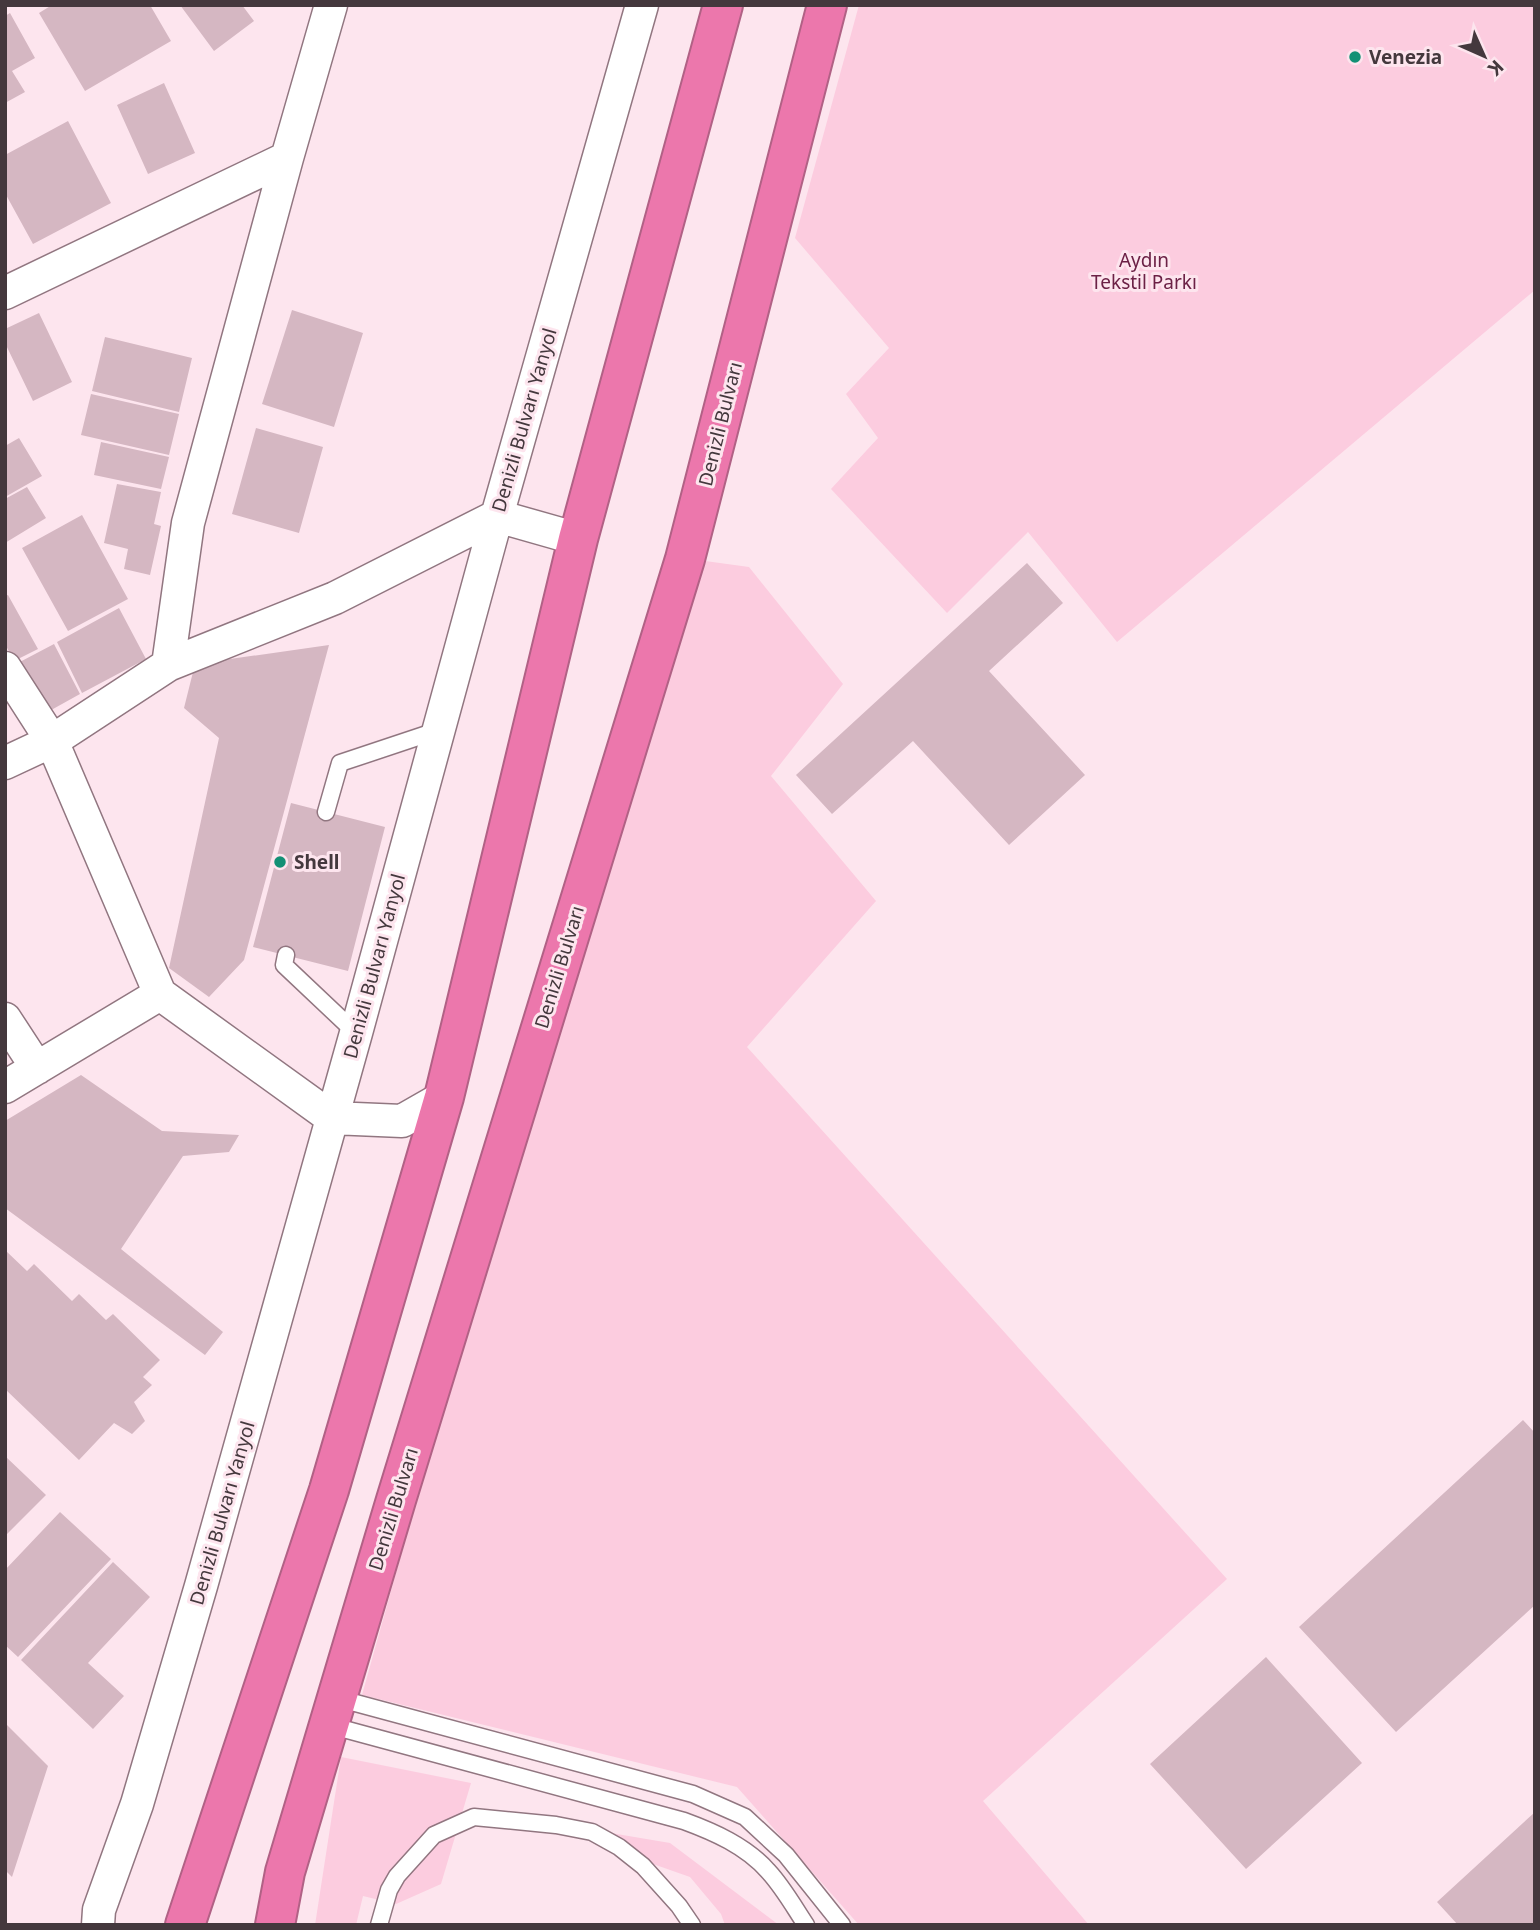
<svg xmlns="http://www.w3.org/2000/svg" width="1540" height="1930" viewBox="0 0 1540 1930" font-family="'Noto Sans',sans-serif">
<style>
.green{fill:#fcccdf}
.building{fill:#d5b7c2}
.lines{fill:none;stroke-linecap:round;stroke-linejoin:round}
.lane-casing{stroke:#917680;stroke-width:19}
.street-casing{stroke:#917680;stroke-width:35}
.highway-casing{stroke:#b16185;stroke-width:42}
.lane{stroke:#fff;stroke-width:16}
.street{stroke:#fff;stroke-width:32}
.highway{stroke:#ec77ac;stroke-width:38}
.poi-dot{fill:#139075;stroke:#fde5ee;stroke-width:2.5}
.labels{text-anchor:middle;stroke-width:6;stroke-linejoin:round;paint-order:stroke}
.poi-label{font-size:19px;font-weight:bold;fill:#44383d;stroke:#fde5ee;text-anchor:start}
.park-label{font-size:19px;fill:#6c2146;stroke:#fde5ee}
.street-label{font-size:19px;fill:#44383d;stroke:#fde5ee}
</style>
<rect width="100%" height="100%" fill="#fde5ee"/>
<path class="green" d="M859,5H1535V290L1117,642L1028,532L947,613L831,489L878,438L846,394L889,348L795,238Z
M698,560L749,567L843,684L771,776L876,901L747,1047L1227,1579L983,1801L1089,1925H859L737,1787L362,1695L445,1397Z
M341,1757L471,1783L441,1884L396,1904L363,1896L356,1925H315Z
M599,1831L670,1843L779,1925H725L721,1914L690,1877L616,1851Z"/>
<path class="building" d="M52,5H150L171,41L85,91L39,13Z
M180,5H242L254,21L214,51Z
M10,13L35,58L12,71L25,92L5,103V16Z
M164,83L195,153L148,174L117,105Z
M68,121L111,203L33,244L5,193V155Z
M292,310L363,333L334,427L262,404Z
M39,313L72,382L33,401L5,343V329Z
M105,337L192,358L179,412L92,391Z
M91,394L179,414L169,455L81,435Z
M256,428L323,447L299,533L232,514Z
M19,438L42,476L5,497V446Z
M101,442L169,457L161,489L94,475Z
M117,484L161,492L154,524L161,526L150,575L124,569L128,549L104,543Z
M27,487L46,518L5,543V499Z
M82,515L128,599L68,631L22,548Z
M1027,563L1063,603L989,671L1085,775L1009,845L913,741L832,814L796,775Z
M8,595L38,649L14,661L5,644V596Z
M119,608L146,659L82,693L57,642Z
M54,644L80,694L44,714L16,664Z
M329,645L244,960L209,997L169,968L219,738L184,708L195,664Z
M291,803L385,827L348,971L253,947Z
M81,1075L162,1131L239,1135L229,1152L183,1156L121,1249L223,1332L205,1355L5,1208V1121Z
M5,1250L27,1271L34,1264L72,1301L79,1294L106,1320L113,1314L160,1360L143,1377L152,1385L134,1402L145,1421L132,1434L114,1423L79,1460L5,1389Z
M1523,1420L1535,1433V1605L1396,1732L1299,1627Z
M5,1456L46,1495L5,1536Z
M60,1512L111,1559L18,1657L5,1645V1570Z
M113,1562L150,1597L88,1663L124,1696L93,1729L21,1660Z
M1266,1657L1362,1763L1246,1869L1150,1764Z
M5,1723L48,1766L12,1877L5,1870Z
M1535,1812V1922L1531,1925H1458L1437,1902Z"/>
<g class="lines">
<g class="lane-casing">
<path id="lane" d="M326,812L340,763L439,730
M286,955L284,965L356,1033
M337,1698L693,1794L745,1817L786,1855L842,1925
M329,1725L684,1821C714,1832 746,1846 768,1871C783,1887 794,1907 806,1925
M379,1925L389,1890L397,1876L434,1835L474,1817L556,1825L592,1832L619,1847L643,1866L679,1906L692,1925"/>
</g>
<g class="street-casing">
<path id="street" d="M5,293L287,158
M168,665L188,523L287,158L331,5
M5,668L52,741L160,994
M5,763L52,741L168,665L335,598L497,516L578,539
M5,1019L37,1068
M5,1087L160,994L332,1118L402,1121L444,1097
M98,1925L99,1910L137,1804L201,1586L356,1033L497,516L642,5"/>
</g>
<g class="highway-casing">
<path id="highway" d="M185,1925L329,1490L444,1097L578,539L723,5
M275,1925L285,1872L396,1500L685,559L827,5"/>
</g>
<use href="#lane" class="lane"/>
<use href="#street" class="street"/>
<use href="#highway" class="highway"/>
</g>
<g class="poi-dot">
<circle cx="1355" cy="57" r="7"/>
<circle cx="280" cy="862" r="7"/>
</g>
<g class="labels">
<g class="poi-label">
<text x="1369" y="64">Venezia</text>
<text x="294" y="869">Shell</text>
</g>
<g class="park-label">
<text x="1144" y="267">Aydın<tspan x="1144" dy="22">Tekstil Parkı</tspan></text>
</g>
<g class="street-label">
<text transform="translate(524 420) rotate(-74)" y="7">Denizli Bulvarı Yanyol</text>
<text transform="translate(720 424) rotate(-76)" y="7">Denizli Bulvarı</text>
<text transform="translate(374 966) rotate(-75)" y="7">Denizli Bulvarı Yanyol</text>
<text transform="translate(559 967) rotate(-73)" y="7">Denizli Bulvarı</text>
<text transform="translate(393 1509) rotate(-73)" y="7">Denizli Bulvarı</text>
<text transform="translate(222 1513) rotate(-74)" y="7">Denizli Bulvarı Yanyol</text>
</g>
</g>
<rect width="1540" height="1930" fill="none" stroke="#44383d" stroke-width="14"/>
<g transform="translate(1484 56) rotate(135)" stroke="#fde5ee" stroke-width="5" paint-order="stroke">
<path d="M0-5L12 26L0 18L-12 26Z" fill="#44383d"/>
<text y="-10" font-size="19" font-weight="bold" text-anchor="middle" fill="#44383d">K</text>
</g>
</svg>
